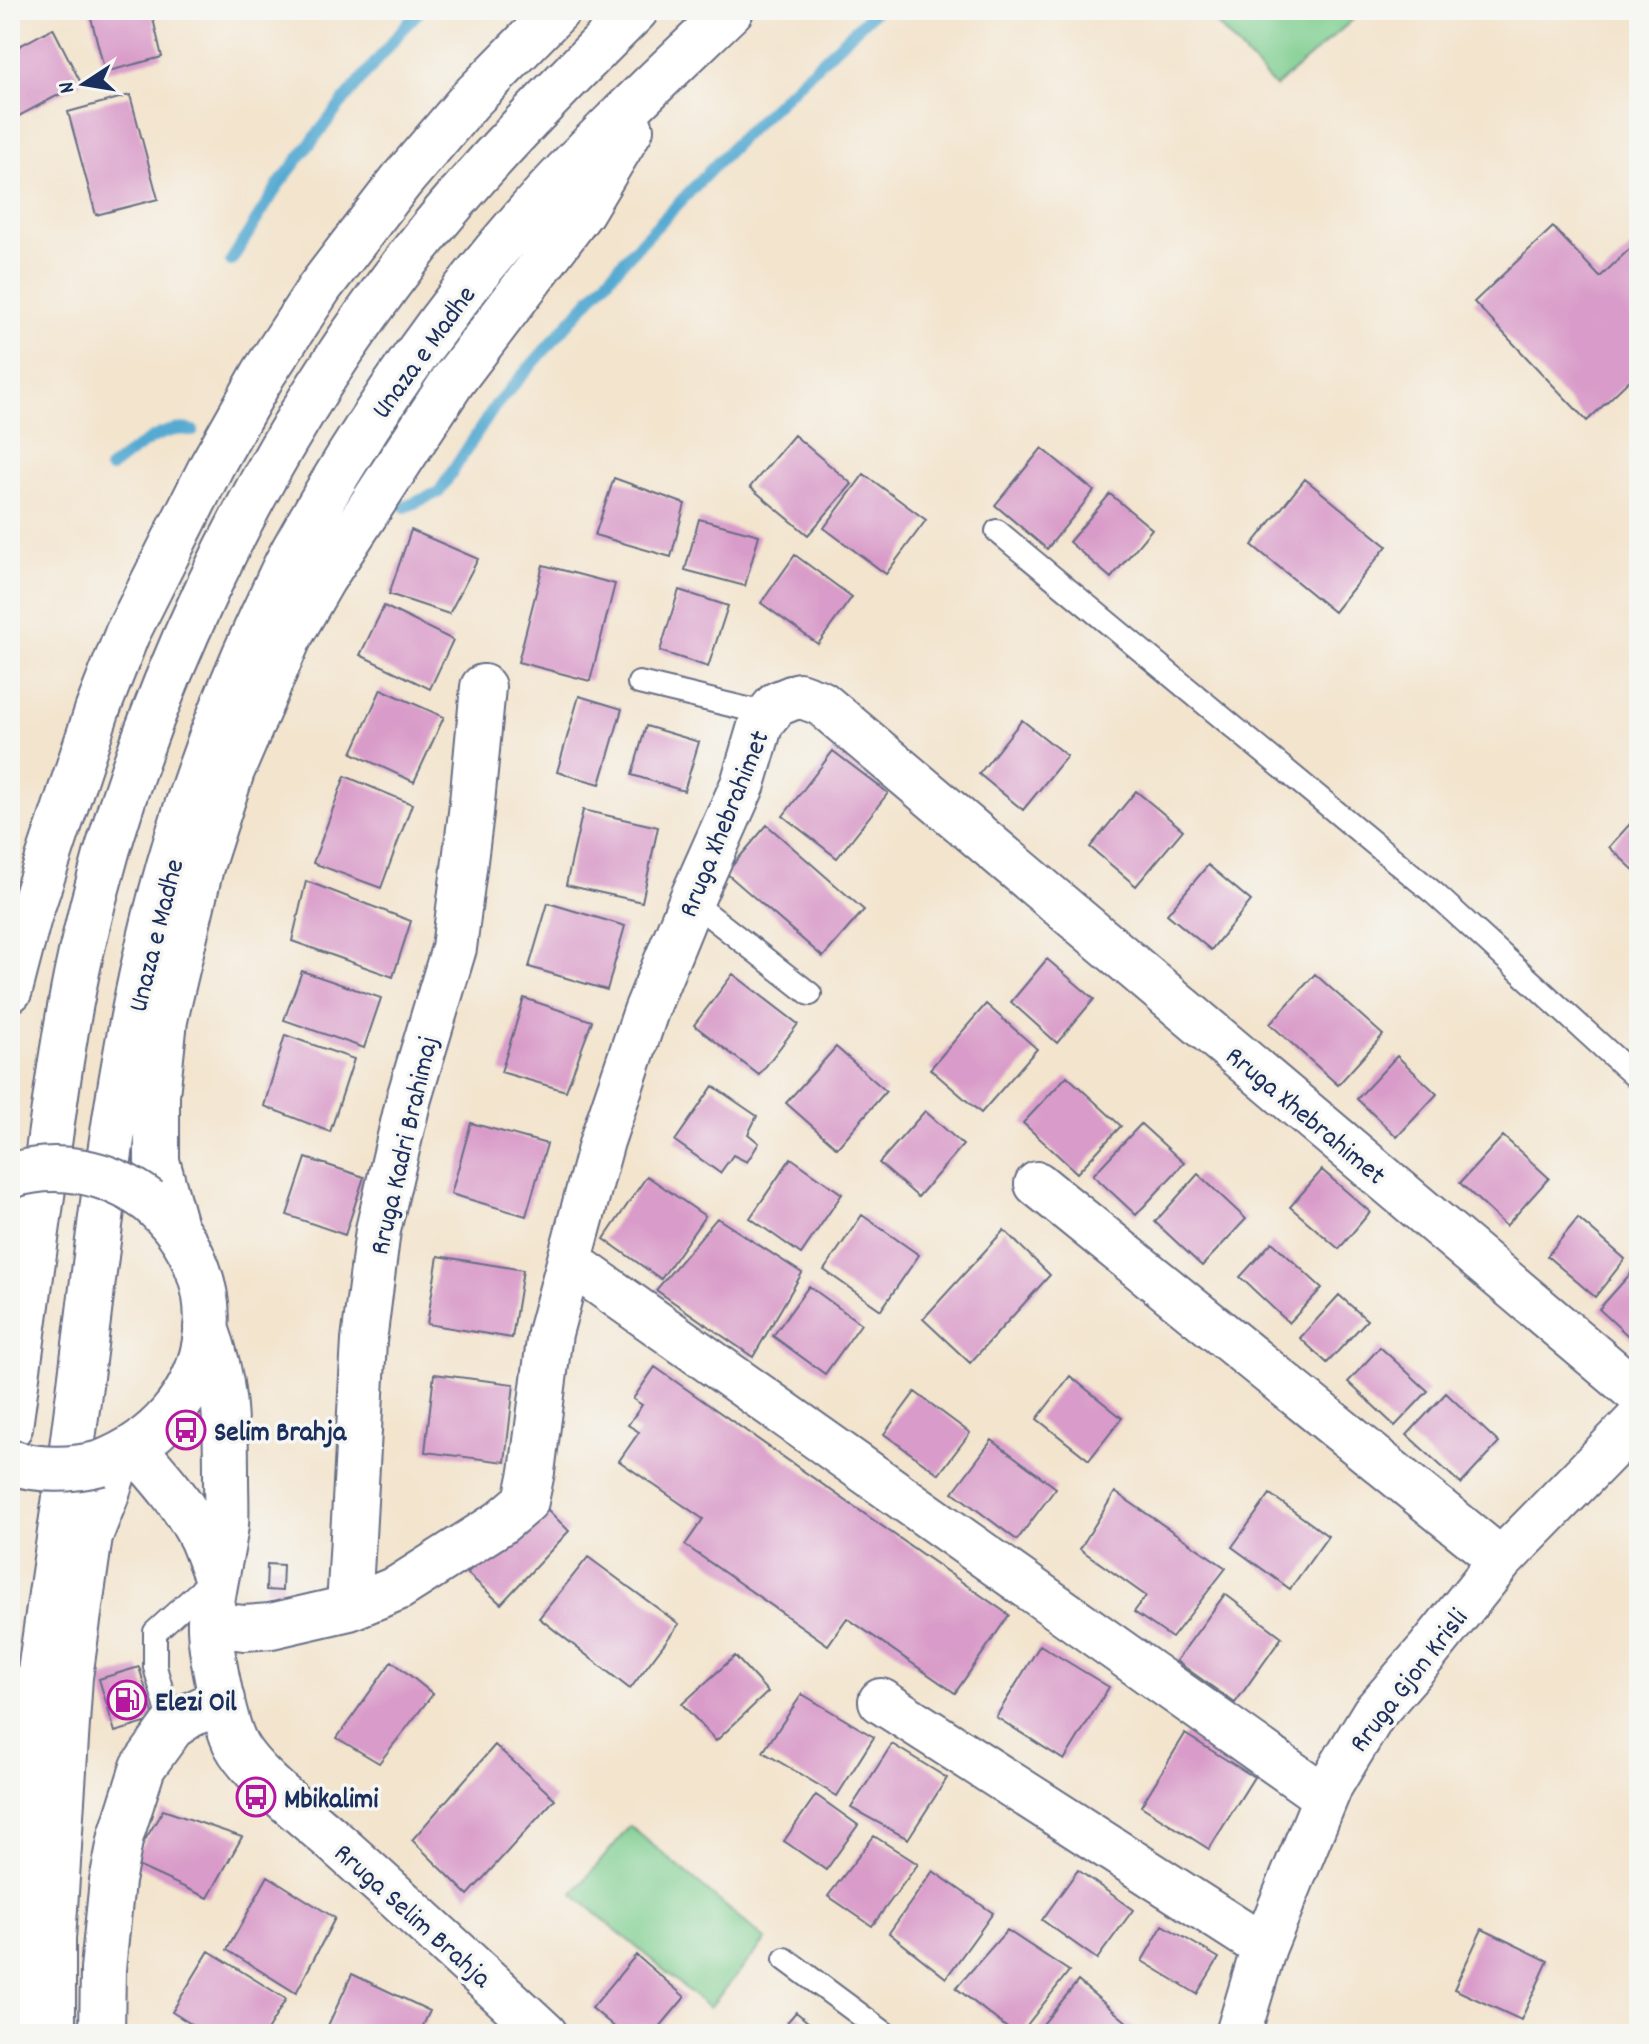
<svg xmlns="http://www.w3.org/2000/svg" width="1649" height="2044" viewBox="0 0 1649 2044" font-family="Dekko,sans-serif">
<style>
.green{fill:#7ece8f;stroke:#4c7e76;stroke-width:2}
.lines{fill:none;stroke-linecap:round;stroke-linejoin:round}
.stream{stroke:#57aad2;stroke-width:12}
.building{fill:#d99bc9}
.lane-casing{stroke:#676e85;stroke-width:26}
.street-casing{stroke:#676e85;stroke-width:48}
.secondary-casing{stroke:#676e85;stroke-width:48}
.primary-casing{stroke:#676e85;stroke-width:48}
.highway-casing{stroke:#676e85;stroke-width:48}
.lane{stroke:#fff;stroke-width:22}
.street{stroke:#fff;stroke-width:44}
.secondary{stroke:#fff;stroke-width:44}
.primary{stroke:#fff;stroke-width:44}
.highway{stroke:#fff;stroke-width:44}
.primary-bridge-casing{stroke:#676e85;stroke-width:48;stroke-linecap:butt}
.primary-bridge{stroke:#fff;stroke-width:44}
.labels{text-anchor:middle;stroke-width:7;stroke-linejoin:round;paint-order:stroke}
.street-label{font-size:28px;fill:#1b2f5e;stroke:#f6f6f2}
.poi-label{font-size:28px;font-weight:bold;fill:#1b2f5e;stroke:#f6f6f2;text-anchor:start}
</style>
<rect width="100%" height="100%" fill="#f6f6f2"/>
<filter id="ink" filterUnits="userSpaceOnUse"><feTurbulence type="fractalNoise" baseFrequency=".0125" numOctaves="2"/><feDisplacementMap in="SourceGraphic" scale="16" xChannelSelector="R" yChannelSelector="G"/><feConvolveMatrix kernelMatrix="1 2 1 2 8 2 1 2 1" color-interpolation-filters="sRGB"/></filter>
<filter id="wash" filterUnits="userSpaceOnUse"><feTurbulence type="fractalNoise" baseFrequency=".006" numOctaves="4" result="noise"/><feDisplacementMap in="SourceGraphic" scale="32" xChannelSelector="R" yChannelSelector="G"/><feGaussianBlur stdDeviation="1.8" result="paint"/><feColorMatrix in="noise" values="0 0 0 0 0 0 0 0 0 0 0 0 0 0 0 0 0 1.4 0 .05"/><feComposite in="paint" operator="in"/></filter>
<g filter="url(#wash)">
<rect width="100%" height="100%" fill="#f3e4cd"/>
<path class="green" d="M1204,10H1364L1275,87Z
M630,1826L766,1940L709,2008L573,1894Z"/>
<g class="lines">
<path class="stream" d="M231,261L279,184L337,109L407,24L421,10
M110,468C132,452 164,422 193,431
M405,507L439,492L495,406L631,253L744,135L876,10"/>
</g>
<g id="blocks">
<path class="building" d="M89,10H151L162,57L105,72Z
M53,28L81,83L19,116L10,98V51Z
M130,95L158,199L96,215L68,112Z
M1553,227L1600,277L1639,240V371L1587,421L1474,302Z
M794,435L852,484L808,535L750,487Z
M1042,448L1094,491L1047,549L995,505Z
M864,474L926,520L886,574L824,528Z
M614,478L685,504L671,557L595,535Z
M1305,479L1387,546L1334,612L1252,545Z
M1110,494L1152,529L1111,578L1069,542Z
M699,519L759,535L745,586L685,570Z
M411,530L478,559L449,614L389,594Z
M795,555L852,597L818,644L761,603Z
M543,565L615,584L590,681L518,662Z
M679,590L728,606L708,667L660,651Z
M384,606L453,640L430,689L360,655Z
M381,689L444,717L414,782L352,753Z
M579,696L622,709L600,784L557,772Z
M1022,720L1067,756L1023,810L979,774Z
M646,726L699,742L684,791L632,775Z
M833,751L888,793L837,858L783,816Z
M345,776L412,804L381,888L313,863Z
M1136,791L1183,830L1136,886L1090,847Z
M583,810L658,827L642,902L566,885Z
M1639,814V875L1609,847Z
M767,825L864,910L823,957L726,873Z
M1208,865L1251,901L1211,950L1167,914Z
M306,881L411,921L393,977L292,941Z
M548,903L625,926L607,990L529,967Z
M1047,959L1094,999L1057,1043L1011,1002Z
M302,971L381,998L364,1048L284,1020Z
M733,974L798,1024L759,1075L694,1025Z
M1315,974L1383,1035L1338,1085L1270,1024Z
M524,998L592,1021L566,1091L501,1072Z
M986,1004L1037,1049L981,1113L930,1069Z
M285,1035L354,1059L330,1132L264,1106Z
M836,1047L886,1091L837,1148L786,1103Z
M1397,1056L1437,1094L1397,1137L1357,1099Z
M1067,1076L1121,1126L1077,1173L1023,1123Z
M713,1086L757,1116L748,1134L759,1143L747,1162L733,1155L720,1173L675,1141Z
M925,1111L963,1145L918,1197L879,1163Z
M471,1123L547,1144L526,1216L451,1194Z
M1141,1124L1184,1163L1136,1215L1093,1175Z
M1503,1136L1549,1178L1506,1226L1460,1183Z
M306,1158L364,1177L345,1235L287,1215Z
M791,1158L842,1194L801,1254L750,1218Z
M1322,1170L1370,1212L1339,1249L1290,1207Z
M1198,1174L1246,1219L1202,1266L1155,1222Z
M647,1176L705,1216L661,1279L604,1239Z
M862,1215L919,1255L881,1310L824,1270Z
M717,1218L802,1273L753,1357L656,1290Z
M1578,1218L1625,1259L1595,1297L1547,1256Z
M1004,1230L1050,1275L970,1363L923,1319Z
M1272,1242L1322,1288L1289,1323L1240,1277Z
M438,1256L523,1270L512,1338L427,1324Z
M1639,1264V1346L1599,1309Z
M809,1286L861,1324L825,1374L773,1336Z
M1339,1295L1367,1320L1327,1363L1300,1338Z
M1380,1347L1428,1391L1395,1426L1348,1382Z
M655,1367L1009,1615L955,1693L847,1618L828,1645L685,1545L703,1519L619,1461L639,1432L628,1425L642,1405L633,1399Z
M434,1374L514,1384L505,1462L425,1452Z
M1070,1376L1122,1418L1089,1460L1037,1419Z
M915,1392L970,1433L939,1474L884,1434Z
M1446,1393L1499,1443L1461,1484L1407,1435Z
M992,1440L1056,1488L1017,1540L953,1492Z
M1115,1492L1226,1568L1172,1638L1134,1612L1146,1596L1080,1549Z
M1270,1494L1328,1536L1290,1589L1232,1547Z
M541,1503L569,1531L501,1604L467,1573Z
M588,1557L679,1624L630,1689L539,1618Z
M267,1564L283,1565L282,1591L266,1590Z
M1225,1594L1282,1637L1235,1703L1176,1661Z
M1040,1645L1109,1687L1064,1760L996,1717Z
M735,1656L768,1692L716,1741L682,1704Z
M392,1661L433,1694L379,1763L337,1738Z
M139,1667L155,1720L115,1732L99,1679Z
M802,1694L874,1737L837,1796L763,1752Z
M1185,1734L1254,1777L1209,1849L1141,1806Z
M892,1744L947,1778L908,1839L851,1808Z
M495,1745L555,1799L468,1895L412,1840Z
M816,1795L858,1825L826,1870L784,1841Z
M163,1810L242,1837L208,1898L131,1863Z
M874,1836L918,1864L872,1926L828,1896Z
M1078,1870L1133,1910L1097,1959L1042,1920Z
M933,1871L993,1913L946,1978L889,1933Z
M268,1876L335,1918L296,1993L227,1950Z
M1163,1925L1219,1958L1197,1994L1142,1961Z
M1482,1929L1548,1961L1521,2020L1454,1989Z
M1007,1930L1069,1971L1020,2034H1015L956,1988Z
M209,1951L286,1999L265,2034H207L172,2012Z
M636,1955L685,1997L654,2034H623L592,2008Z
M352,1974L430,2011L419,2034H324Z
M1078,1981L1141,2034H1035Z
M796,2012L822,2034H777Z"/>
</g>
</g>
<g filter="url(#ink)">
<use href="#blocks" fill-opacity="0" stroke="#676e85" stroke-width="2"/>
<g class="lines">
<g class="lane-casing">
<path id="lane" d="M997,531L1435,894L1639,1080
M639,683L768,714
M691,901L810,994
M172,1727L155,1667V1632L212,1580
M785,1959L886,2034"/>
</g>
<g class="street-casing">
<path id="street" d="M1037,1184L1501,1560
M570,1262L1325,1797
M349,1608L364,1341L378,1230L409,1098L454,948L471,813L483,687
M210,1624L244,1628L271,1626L349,1608L398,1588L500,1523L526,1501L532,1472L550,1333L602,1141L646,1011L691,901L743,784L761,723L777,704L799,695L821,703L1639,1394
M881,1701L1264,1947
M102,2034L103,1969L112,1881L121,1836L143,1767L172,1727L190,1715L222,1700
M1238,2034L1264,1947L1331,1784L1374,1713L1427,1652L1501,1560L1639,1419"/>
</g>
<g class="secondary-casing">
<path id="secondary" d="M206,1328C226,1380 226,1423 226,1477C226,1493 227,1510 226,1525C222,1557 212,1589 210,1621C209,1646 224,1722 236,1745C252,1775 308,1818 335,1842C406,1905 475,1969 545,2034
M134,1448C159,1476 186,1506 202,1540C207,1552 211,1564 216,1576"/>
</g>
<g class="primary-casing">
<path id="primary" d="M101,1463C216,1419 245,1282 149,1201"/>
</g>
<g class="highway-casing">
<path id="highway" d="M10,990L29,917L97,711L127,634L212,465L264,373L320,287L401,181L470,100L558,10
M175,1226L157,1161V1095L165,1020L201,867L232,771L289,638L323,579L452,382L582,211L631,129
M10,1427C22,1343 33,1258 45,1174C55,1100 65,1025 81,953C136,706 255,457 409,257C478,168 557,89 636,10
M14,2034C8,1837 46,1641 72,1447C93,1289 108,1128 142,973C169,849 209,729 263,614C274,591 284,566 297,544C362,427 438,316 526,215C590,143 661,77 731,10
M53,2034V1939L70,1677L90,1536L106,1496L119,1456"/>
</g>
<use href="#lane" class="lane"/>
<use href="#street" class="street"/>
<use href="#secondary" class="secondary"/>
<use href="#primary" class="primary"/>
<use href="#highway" class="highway"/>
<g class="primary-bridge-casing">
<path id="primary-bridge" d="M10,1176C58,1161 108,1171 149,1201
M10,1462C40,1471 70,1471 101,1463"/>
</g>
<use href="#primary-bridge" class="primary-bridge"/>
</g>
</g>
<defs>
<g id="bus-ring" transform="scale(2)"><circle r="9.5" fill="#f6f6f2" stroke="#b5179e" stroke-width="1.5"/><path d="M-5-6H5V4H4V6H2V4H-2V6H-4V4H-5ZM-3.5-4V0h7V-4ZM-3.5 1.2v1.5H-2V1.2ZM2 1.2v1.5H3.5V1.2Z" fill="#b5179e"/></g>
<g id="fuel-ring" transform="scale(2)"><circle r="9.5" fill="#f6f6f2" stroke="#b5179e" stroke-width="1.5"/><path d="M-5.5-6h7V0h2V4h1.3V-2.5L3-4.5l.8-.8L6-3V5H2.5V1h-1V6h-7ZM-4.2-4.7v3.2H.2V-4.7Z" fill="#b5179e"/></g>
</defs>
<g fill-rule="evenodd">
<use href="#bus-ring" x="186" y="1430"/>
<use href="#fuel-ring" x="127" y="1700"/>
<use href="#bus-ring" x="256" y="1797"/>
</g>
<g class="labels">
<g class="street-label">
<text transform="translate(422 351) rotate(-54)" y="10">Unaza e Madhe</text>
<text transform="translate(722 823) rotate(-68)" y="10">Rruga Xhebrahimet</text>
<text transform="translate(154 935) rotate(-76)" y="10">Unaza e Madhe</text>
<text transform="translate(1307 1114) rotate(40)" y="10">Rruga Xhebrahimet</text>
<text transform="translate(402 1145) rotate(-77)" y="10">Rruga Kadri Brahimaj</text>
<text transform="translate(1407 1679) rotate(-52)" y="10">Rruga Gjon Krisli</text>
<text transform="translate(414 1914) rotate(42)" y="10">Rruga Selim Brahja</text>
</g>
<g class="poi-label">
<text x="214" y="1440">Selim Brahja</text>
<text x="155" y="1710">Elezi Oil</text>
<text x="284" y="1807">Mbikalimi</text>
</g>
</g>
<rect width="1649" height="2044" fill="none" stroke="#f6f6f2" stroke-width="40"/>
<g transform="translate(84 84) rotate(258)" stroke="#f6f6f2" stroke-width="6" paint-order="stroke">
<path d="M0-6L14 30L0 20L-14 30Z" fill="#1b2f5e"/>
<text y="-12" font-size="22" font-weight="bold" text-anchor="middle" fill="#1b2f5e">N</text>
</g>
</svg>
